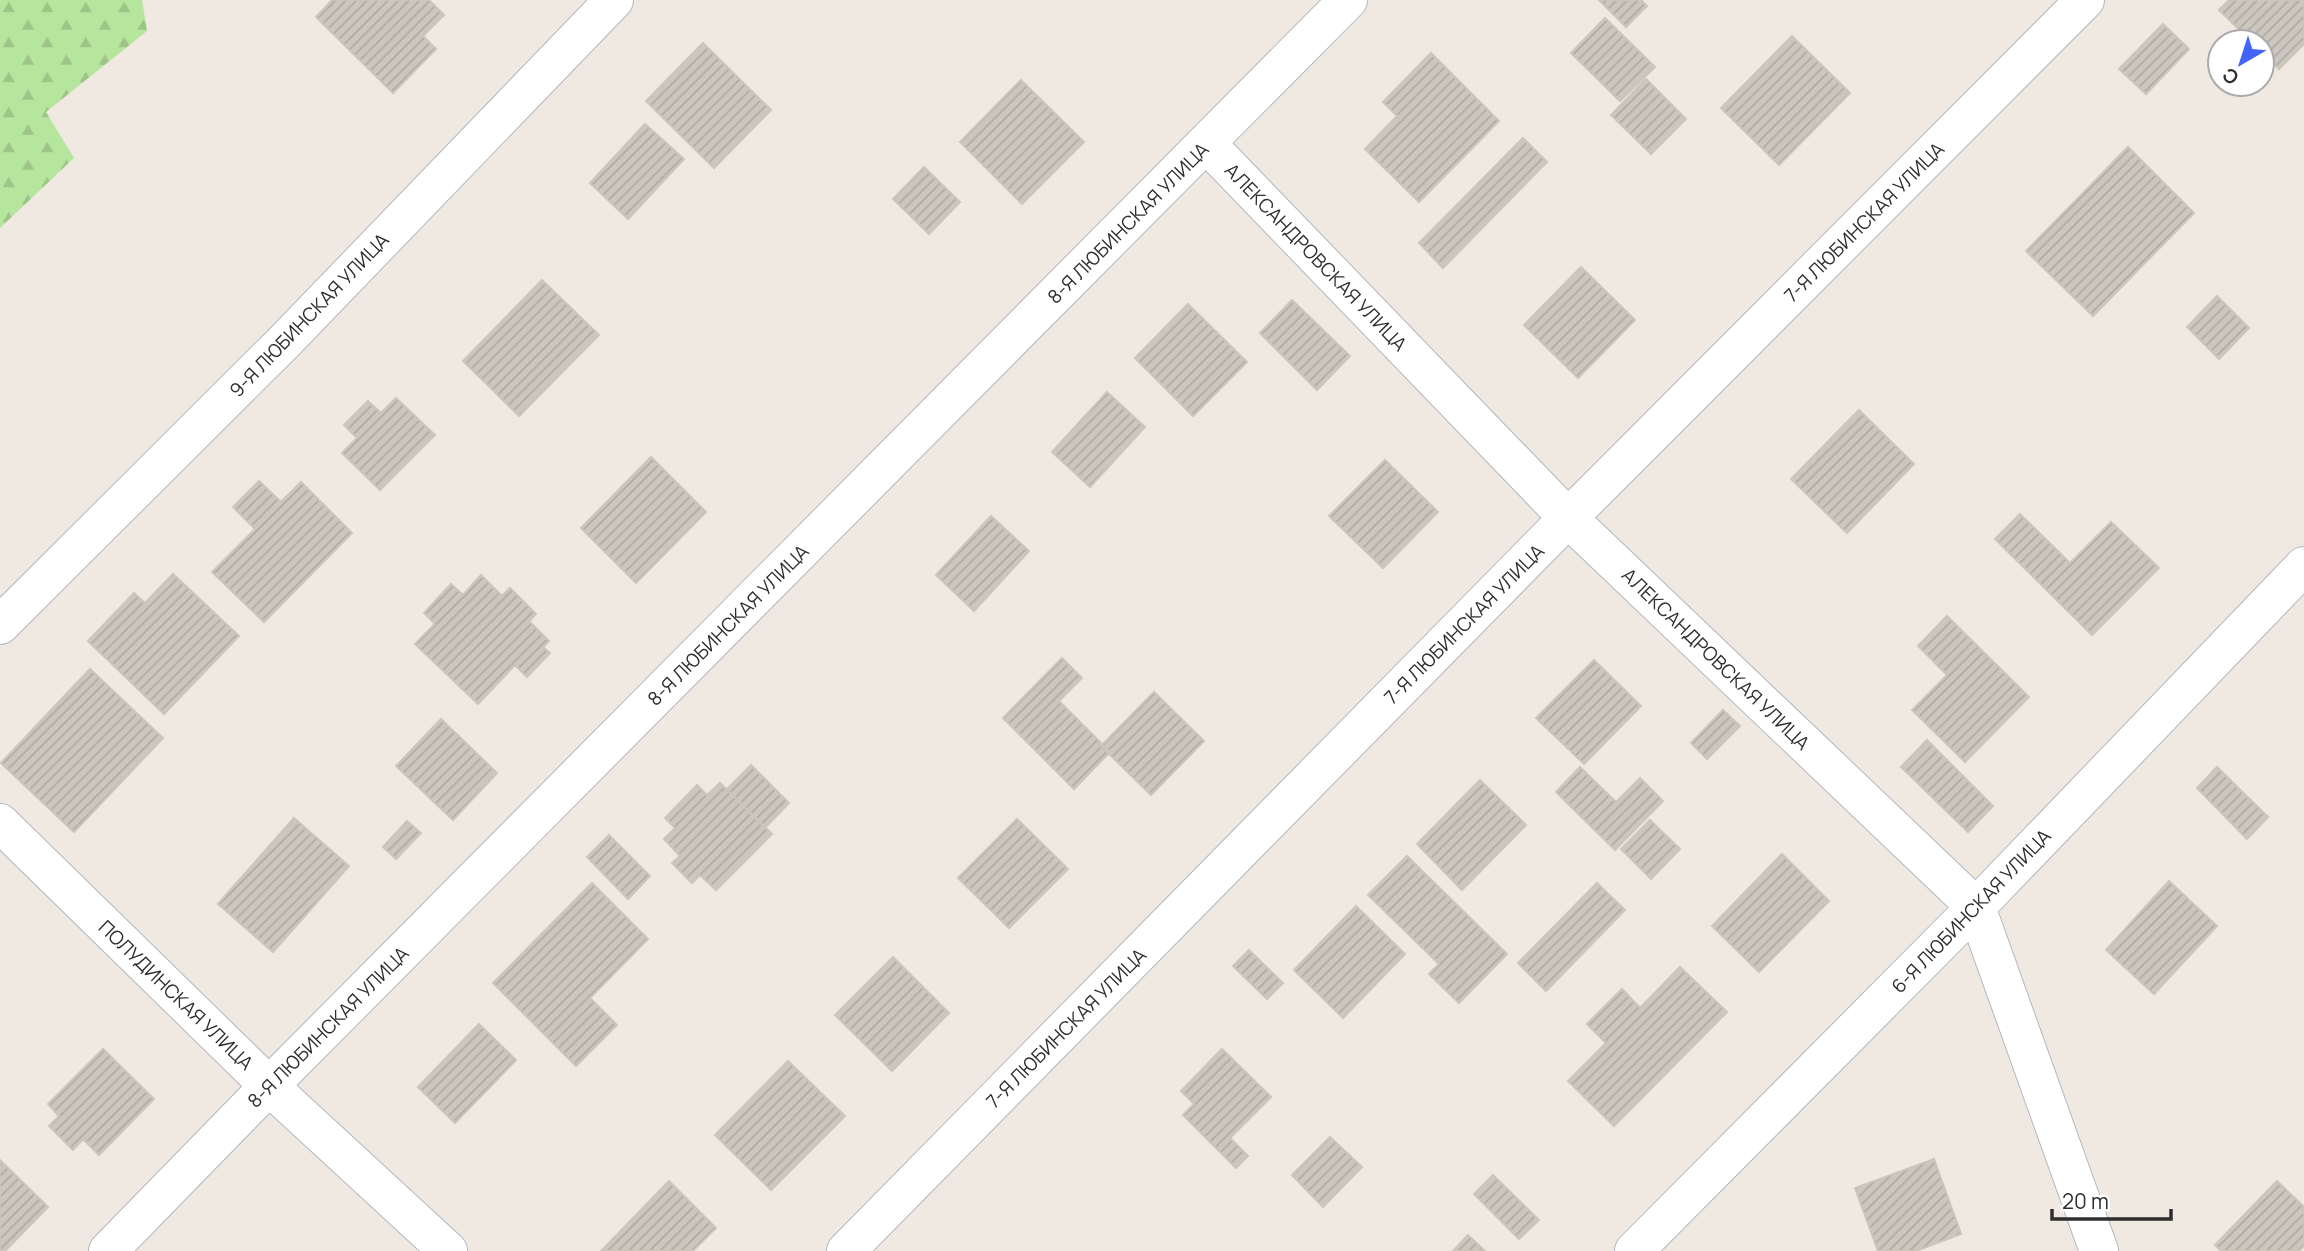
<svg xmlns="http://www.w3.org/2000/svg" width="2304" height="1251" viewBox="0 0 2304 1251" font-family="Manrope,sans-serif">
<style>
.forest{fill:url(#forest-firs)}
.building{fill:url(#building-hatch);stroke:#cbc5ba;stroke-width:2}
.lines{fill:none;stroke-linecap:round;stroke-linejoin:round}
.minor-casing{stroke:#b4b7c1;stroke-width:40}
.minor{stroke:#fff;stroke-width:38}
.labels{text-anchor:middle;stroke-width:7;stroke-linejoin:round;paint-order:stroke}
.street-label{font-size:19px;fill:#2e2e2e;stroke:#fff}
</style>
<defs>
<pattern id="forest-firs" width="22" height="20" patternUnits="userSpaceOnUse" patternTransform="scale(1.75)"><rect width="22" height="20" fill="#b6e59e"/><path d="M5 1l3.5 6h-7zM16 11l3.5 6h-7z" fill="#9dc588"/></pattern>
<pattern id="building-hatch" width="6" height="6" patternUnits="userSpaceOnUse" patternTransform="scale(1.75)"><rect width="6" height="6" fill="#cbc7bf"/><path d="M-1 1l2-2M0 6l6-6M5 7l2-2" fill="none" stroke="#afaba4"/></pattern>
</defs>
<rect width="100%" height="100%" fill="#efe9e1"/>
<path class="forest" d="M0,0H142L147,31L46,112L74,158L0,228Z"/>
<path class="building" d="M332,0H429L444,15L423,36L436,49L393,93L316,17Z
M1599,0H1641L1647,6L1626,27Z
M2229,0H2304V44L2279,69L2262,52V42H2252L2219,10Z
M1605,18L1655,67L1620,101L1571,53Z
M2163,24L2189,49L2146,94L2119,69Z
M1792,36L1850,93L1779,165L1721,108Z
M703,43L771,110L714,168L646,101Z
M1431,53L1499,121L1419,202L1365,149L1397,116L1383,102Z
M1646,79L1686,119L1651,154L1611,115Z
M1021,80L1084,142L1022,204L960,142Z
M645,124L684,159L628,219L590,183Z
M1523,138L1547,162L1443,268L1419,243Z
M2128,147L2194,213L2093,316L2026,251Z
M924,167L960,202L929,234L893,199Z
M1581,267L1635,320L1578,378L1524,325Z
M542,280L599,335L519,416L463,361Z
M2217,296L2249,328L2219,359L2187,327Z
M1292,300L1350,356L1317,390L1260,333Z
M1188,304L1247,362L1193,416L1135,358Z
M1107,392L1145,427L1090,487L1052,452Z
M396,398L435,435L380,490L342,453L357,438L344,425L368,401L381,413Z
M1859,410L1914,464L1847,533L1791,479Z
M651,457L706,512L636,583L581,528Z
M1385,460L1438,512L1383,568L1329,516Z
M259,481L281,502L301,482L352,533L264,622L212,572L255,529L233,507Z
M2020,514L2070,563L2111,522L2159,568L2092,635L1995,539Z
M991,516L1029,551L974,611L936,575Z
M173,574L239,636L164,714L88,641L134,593L145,603Z
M481,575L502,596L510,588L536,614L529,621L549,641L543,647L550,653L527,677L515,665L478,704L415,644L435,624L424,613L451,584L463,595Z
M1947,616L2029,697L1965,762L1912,710L1947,675L1918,646Z
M1062,658L1082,678L1059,701L1110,752L1074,789L1003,718Z
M1594,660L1641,706L1584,764L1536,718Z
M90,669L163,738L74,832L1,763Z
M1154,692L1204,741L1151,795L1101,746Z
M1723,710L1740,726L1707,759L1691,743Z
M441,719L497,773L453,820L396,766Z
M1927,740L1993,806L1968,832L1901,767Z
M751,765L789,803L765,828L727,789Z
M1580,767L1616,802L1640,778L1663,801L1615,850L1556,792Z
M2217,767L2268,817L2247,839L2197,788Z
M1480,780L1526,825L1462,890L1417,844Z
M720,783L772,834L716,890L700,875L692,883L672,863L680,856L664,839L675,828L665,818L697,785L707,795Z
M294,818L349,866L273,952L218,904Z
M1017,819L1068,869L1009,928L958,878Z
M1650,820L1680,849L1651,879L1621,849Z
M407,821L421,833L396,859L383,847Z
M609,835L650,876L628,899L587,857Z
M1782,854L1829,901L1759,972L1712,926Z
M1407,856L1507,954L1459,1003L1429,974L1439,964L1368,895Z
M2169,881L2217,926L2154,994L2106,950Z
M592,883L648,939L590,998L617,1025L576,1066L493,983Z
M1597,883L1625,910L1546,991L1518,963Z
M1356,906L1405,954L1343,1018L1294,970Z
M1249,950L1283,983L1267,999L1233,966Z
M893,957L949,1013L892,1071L835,1015Z
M1680,967L1727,1012L1614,1126L1568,1081L1606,1043L1587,1024L1622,989L1640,1008Z
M479,1024L516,1060L455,1123L418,1087Z
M103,1049L154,1099L99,1155L83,1139L73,1150L49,1126L59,1116L48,1104Z
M1222,1049L1271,1097L1230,1138L1248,1156L1236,1168L1183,1115L1194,1104L1181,1091Z
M788,1061L845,1116L771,1190L715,1135Z
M1330,1137L1362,1167L1323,1207L1292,1175Z
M1934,1159L1961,1234L1916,1251H1878L1855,1188Z
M0,1160L48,1207L5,1251H0Z
M1493,1175L1539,1220L1519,1239L1474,1194Z
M669,1181L716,1228L693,1251H601Z
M2277,1181L2304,1207V1246L2299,1251H2221L2215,1245Z
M1468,1235L1485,1251H1453Z"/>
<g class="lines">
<g class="minor-casing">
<path id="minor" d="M1207,144L1568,518L1976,907L2099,1251
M0,625L286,340L614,0
M0,823L269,1086L448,1251
M108,1251L269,1086L1348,0
M846,1251L1568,518L2085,0
M1634,1251L1976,907L2304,566"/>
</g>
<use href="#minor" class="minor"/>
</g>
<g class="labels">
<g class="street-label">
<text transform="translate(1864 222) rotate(-45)" y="7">7-Я ЛЮБИНСКАЯ УЛИЦА</text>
<text transform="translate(1128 223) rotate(-45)" y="7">8-Я ЛЮБИНСКАЯ УЛИЦА</text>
<text transform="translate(1316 257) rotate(46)" y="7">АЛЕКСАНДРОВСКАЯ УЛИЦА</text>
<text transform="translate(309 315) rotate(-46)" y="7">9-Я ЛЮБИНСКАЯ УЛИЦА</text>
<text transform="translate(1464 624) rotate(-45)" y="7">7-Я ЛЮБИНСКАЯ УЛИЦА</text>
<text transform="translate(728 625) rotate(-45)" y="7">8-Я ЛЮБИНСКАЯ УЛИЦА</text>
<text transform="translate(1716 659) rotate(44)" y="7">АЛЕКСАНДРОВСКАЯ УЛИЦА</text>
<text transform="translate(1971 911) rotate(-46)" y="7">6-Я ЛЮБИНСКАЯ УЛИЦА</text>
<text transform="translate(176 995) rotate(44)" y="7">ПОЛУДИНСКАЯ УЛИЦА</text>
<text transform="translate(328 1027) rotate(-45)" y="7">8-Я ЛЮБИНСКАЯ УЛИЦА</text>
<text transform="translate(1066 1028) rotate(-45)" y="7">7-Я ЛЮБИНСКАЯ УЛИЦА</text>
</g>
</g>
<g transform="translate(2241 63) rotate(219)"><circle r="33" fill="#ffffff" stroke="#ababab" stroke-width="2"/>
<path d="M0-5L12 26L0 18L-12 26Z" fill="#4264fb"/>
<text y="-10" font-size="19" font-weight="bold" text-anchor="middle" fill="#2e2e2e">С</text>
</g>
<path d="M2052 1209v10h119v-10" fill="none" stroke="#2e2e2e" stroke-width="3.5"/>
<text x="2062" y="1209" font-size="21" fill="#2e2e2e" stroke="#ffffff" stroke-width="5" paint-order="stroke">20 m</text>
</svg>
